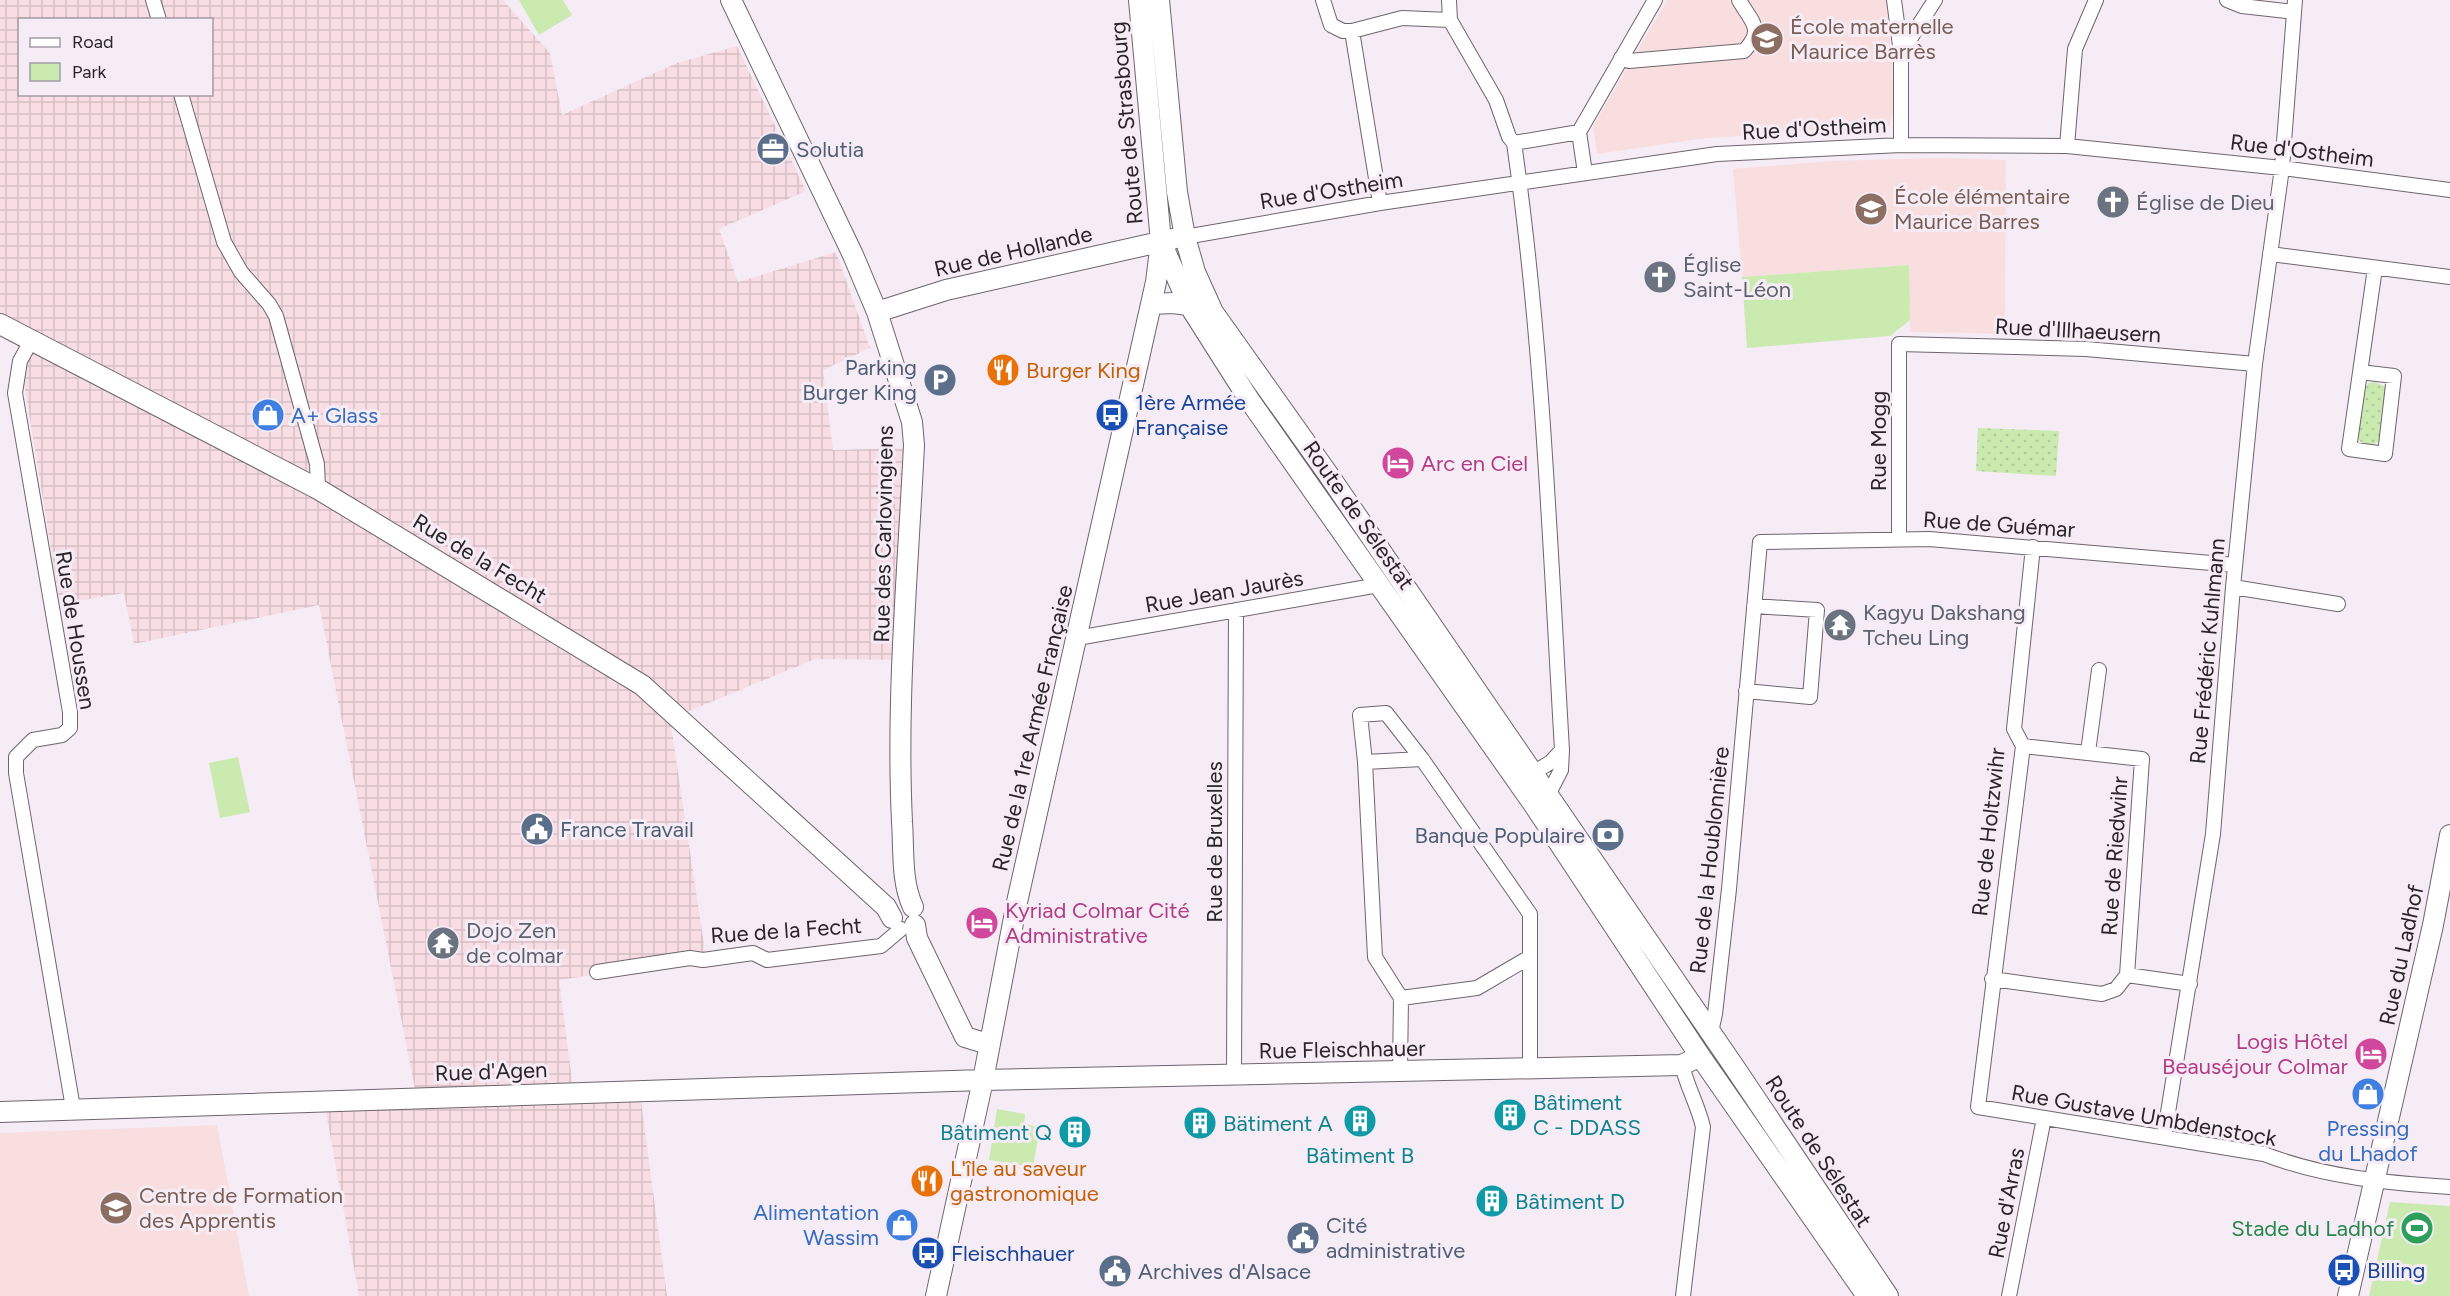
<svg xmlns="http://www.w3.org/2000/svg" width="2450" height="1296" viewBox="0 0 2450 1296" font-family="Figtree,sans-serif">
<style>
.industrial{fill:url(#industrial-grid);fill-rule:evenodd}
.education{fill:#f9dee0}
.grass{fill:url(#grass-dots)}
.park{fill:#cbeab0}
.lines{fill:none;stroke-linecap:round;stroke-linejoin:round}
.street-casing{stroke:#6d656d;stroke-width:16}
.secondary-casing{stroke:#6d656d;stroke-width:22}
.street{stroke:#fff;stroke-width:14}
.secondary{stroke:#fff;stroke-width:20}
.labels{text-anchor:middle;stroke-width:6;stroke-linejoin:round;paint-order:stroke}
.education-label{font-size:22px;fill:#785e54;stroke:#f6ecf6;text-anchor:start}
.street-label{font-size:22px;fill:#292529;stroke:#f6ecf6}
.service-label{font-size:22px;fill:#4e5e75;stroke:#f6ecf6;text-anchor:start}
.worship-label{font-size:22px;fill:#5b616d;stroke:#f6ecf6;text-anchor:start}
.food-label{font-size:22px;fill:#c56008;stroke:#f6ecf6;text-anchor:start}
.transit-label{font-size:22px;fill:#164399;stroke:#f6ecf6;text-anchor:start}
.shop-label{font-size:22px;fill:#366cbe;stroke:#f6ecf6;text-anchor:start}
.hotel-label{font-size:22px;fill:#b23c85;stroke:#f6ecf6;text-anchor:start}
.culture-label{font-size:22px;fill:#0d838f;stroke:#f6ecf6;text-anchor:start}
.leisure-label{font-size:22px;fill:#27864d;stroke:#f6ecf6;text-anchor:end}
</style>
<defs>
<pattern id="industrial-grid" width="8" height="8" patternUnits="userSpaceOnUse" patternTransform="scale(1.5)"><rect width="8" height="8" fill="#f8dee4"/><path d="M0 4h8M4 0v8" fill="none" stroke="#d5bec4"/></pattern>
<pattern id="grass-dots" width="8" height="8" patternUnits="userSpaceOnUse" patternTransform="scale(1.5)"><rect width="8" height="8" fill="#cbeab0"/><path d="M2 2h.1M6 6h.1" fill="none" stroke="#aec997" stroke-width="1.8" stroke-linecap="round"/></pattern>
</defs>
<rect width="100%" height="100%" fill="#f6ecf6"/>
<path class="industrial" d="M0,0H503L550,53L562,115L677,63L737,46L806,191L719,229L738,282L836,252L870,348L823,370L833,450L908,448L902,660L815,659L670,719L706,958L559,980L573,1088L640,1094L667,1296H359L326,1112L418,1104L319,605L134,644L124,593L60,604L18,346L0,336ZM20,20H212V94H20Z"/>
<path class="education" d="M1667,0H1887L1895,103L1889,127L1827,129L1699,139L1597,154L1593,126Z
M1939,158L2006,160L2005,334L1910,332L1908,265L1742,277L1733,169L1830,161Z
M217,1125L249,1296H0V1133Z"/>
<path class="grass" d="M2375,382L2386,387L2380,439C2374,448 2363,447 2358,438L2365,389L2369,383Z
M1978,428L2059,431L2056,476L1976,471Z"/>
<path class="park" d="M519,0H563L572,15L539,35Z
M1909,265L1910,320L1890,336L1747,348L1742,277Z
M238,757L250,812L220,818L209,763Z
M997,1109L1025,1114L1024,1124L1040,1127L1033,1167L989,1160Z
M2390,1202L2450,1206V1296H2369Z"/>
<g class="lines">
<g class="street-casing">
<path id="street" d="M153,0L159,20
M1323,0L1331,25L1343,31H1352L1380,203
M1449,0L1450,20L1496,100L1509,137L1514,143C1543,344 1550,547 1562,750L1561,770L1548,795
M1894,0L1901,53V145
M2227,0L2242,6L2294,12
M1352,31L1402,18L1450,20
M1901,53L1935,0
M1621,58L1629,61L1744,51C1765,29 1752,23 1739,0
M181,94L224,242L241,272L269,304L276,316L317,464L318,489
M1514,143L1579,132
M2067,146L2075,49L2096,0
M1585,173L1579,132L1655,0
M1185,237L1380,203L1717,154L1901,145L2067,146L2282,168L2450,190
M2270,254L2450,277
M31,341L20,361L15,393L70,712V728L62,735L33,740L16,757V773L73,1108
M2360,372L2394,376L2385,454L2349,449L2375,268
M1899,538V344L2086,349L2255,364
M2033,547L2014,729L2023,746L1978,1107L2264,1154C2323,1177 2387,1183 2450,1187
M2233,587L2338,604
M1077,638L1379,585
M1746,691L1810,697L1817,610L1754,606
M2023,746L2142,759L2127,975
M2088,752L2099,670
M1365,762L1360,715L1386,713L1422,759
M1533,773L1551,762L1562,750
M597,972L690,958L703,960L753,953L767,960L881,946L901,929
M1992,979L2102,994L2116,989L2127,975L2190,984
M1401,998L1477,988L1530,957
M1711,1032L1715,1014L1729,889L1760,542L1929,539L2235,565
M1682,1065C1687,1087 1698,1105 1703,1127L1683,1296
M1400,1071L1401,998L1375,957L1365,762L1422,759L1530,914V1069
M1234,1075L1236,610
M2164,1137L2213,834L2233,587L2255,364L2282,168L2295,0
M2009,1296L2044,1118"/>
</g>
<g class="secondary-casing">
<path id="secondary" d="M731,0L853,255L877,312L912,422L914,445C908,569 896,698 902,822C904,850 901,881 913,907
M1159,0L1177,192L1185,237L1195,272L1213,312L1328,474L1735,1068L1888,1296
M1161,242L1189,305L1250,401L1534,805L1700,1056L1867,1296
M1151,304L1173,303L1189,305
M877,312L946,290L1173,239
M0,324L318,489L642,685L886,907L892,918
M915,925L917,938L965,1037L988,1044
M0,1112L983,1080L1682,1065L1700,1056
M936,1296L983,1080L1017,902L1156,282L1161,242L1139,0
M2348,1296L2433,925L2450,835"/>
</g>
<use href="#street" class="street"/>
<use href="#secondary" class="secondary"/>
</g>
<defs>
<g id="school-disc" transform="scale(1.725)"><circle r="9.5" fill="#8d6e63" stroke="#f6ecf6"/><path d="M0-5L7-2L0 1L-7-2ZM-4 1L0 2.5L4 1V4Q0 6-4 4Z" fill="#fff"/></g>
<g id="office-disc" transform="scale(1.725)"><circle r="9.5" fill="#5c6f8a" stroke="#f6ecf6"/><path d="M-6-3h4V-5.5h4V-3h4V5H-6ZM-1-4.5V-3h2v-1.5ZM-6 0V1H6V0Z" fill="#fff"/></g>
<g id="church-disc" transform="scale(1.725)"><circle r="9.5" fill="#6b7280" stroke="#f6ecf6"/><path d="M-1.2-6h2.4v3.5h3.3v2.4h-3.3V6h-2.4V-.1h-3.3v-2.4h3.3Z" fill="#fff"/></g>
<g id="restaurant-disc" transform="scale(1.725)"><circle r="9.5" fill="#e8710a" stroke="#f6ecf6"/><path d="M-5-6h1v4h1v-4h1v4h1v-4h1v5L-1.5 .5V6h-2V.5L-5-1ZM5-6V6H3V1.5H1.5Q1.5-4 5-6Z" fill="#fff"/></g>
<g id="parking-disc" transform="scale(1.725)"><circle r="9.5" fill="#5c6f8a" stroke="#f6ecf6"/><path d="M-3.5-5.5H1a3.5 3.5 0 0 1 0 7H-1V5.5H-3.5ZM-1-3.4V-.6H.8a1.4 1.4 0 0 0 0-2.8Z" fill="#fff"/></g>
<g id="shop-disc" transform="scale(1.725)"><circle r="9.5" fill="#3f7fe0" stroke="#f6ecf6"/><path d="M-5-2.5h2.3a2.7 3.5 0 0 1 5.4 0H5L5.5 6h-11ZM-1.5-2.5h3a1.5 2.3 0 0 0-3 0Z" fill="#fff"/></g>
<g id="bus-disc" transform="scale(1.725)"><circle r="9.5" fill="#1a4fb4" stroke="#f6ecf6"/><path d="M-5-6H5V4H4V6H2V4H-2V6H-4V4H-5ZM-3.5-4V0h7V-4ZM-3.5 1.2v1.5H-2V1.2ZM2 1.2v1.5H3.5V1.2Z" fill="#fff"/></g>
<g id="hotel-disc" transform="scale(1.725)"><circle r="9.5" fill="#d1479c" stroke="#f6ecf6"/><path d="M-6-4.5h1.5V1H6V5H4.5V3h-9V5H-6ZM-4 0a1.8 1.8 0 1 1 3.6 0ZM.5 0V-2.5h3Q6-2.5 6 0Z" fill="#fff"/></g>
<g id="temple-disc" transform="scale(1.725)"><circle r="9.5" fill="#6b7280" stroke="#f6ecf6"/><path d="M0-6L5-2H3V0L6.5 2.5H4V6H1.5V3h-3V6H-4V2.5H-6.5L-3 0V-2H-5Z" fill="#fff"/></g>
<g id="civic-disc" transform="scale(1.725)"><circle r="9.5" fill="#5c6f8a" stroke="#f6ecf6"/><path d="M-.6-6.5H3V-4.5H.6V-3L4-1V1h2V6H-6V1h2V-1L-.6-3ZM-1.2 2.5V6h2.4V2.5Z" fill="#fff"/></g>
<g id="bank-disc" transform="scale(1.725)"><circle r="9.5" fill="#5c6f8a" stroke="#f6ecf6"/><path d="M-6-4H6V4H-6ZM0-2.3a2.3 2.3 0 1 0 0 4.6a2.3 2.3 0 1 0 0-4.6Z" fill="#fff"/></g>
<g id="building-disc" transform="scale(1.725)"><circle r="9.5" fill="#0f9aa8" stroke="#f6ecf6"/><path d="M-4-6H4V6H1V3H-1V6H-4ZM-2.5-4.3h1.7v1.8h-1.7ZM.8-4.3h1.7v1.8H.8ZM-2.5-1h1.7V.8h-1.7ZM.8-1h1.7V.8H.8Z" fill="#fff"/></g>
<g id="stadium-disc" transform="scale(1.725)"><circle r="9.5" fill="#2e9e5b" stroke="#f6ecf6"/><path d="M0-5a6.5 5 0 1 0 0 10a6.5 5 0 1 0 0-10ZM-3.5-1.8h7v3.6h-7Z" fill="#fff"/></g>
</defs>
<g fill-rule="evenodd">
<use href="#school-disc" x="1767" y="39"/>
<use href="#office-disc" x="773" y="149"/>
<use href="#church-disc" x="2113" y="202"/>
<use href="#school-disc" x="1871" y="209"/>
<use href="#church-disc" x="1660" y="277"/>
<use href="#restaurant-disc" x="1003" y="370"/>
<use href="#parking-disc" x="940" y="380"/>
<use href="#shop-disc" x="268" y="415"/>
<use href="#bus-disc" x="1112" y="415"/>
<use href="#hotel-disc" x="1398" y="463"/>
<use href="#temple-disc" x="1840" y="625"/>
<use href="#civic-disc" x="537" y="829"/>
<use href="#bank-disc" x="1608" y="835"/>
<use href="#hotel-disc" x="982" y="923"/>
<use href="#temple-disc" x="443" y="943"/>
<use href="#hotel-disc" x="2371" y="1054"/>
<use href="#shop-disc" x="2368" y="1094"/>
<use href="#building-disc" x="1510" y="1115"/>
<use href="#building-disc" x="1360" y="1121"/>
<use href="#building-disc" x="1200" y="1123"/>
<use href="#building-disc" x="1075" y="1132"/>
<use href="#restaurant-disc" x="927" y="1181"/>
<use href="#building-disc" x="1492" y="1201"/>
<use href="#school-disc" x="116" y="1208"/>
<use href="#shop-disc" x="902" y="1225"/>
<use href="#stadium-disc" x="2417" y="1228"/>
<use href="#civic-disc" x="1303" y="1238"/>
<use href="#bus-disc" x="928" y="1253"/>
<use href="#bus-disc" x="2344" y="1270"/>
<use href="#civic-disc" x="1115" y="1271"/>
</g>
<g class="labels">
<g class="education-label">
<text x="1790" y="34">École maternelle<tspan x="1790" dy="25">Maurice Barrès</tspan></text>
<text x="1894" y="204">École élémentaire<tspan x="1894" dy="25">Maurice Barres</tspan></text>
<text x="139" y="1203">Centre de Formation<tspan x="139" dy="25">des Apprentis</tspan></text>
</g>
<g class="street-label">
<text transform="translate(1126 123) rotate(-95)" y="8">Route de Strasbourg</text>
<text transform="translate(1814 128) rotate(-3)" y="8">Rue d'Ostheim</text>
<text transform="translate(2302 150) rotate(7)" y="8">Rue d'Ostheim</text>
<text transform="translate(1331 190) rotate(-9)" y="8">Rue d'Ostheim</text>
<text transform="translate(1013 251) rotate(-13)" y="8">Rue de Hollande</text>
<text transform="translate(2078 330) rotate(3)" y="8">Rue d'Illhaeusern</text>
<text transform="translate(1878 441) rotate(-90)" y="8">Rue Mogg</text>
<text transform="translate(1359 515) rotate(55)" y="8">Route de Sélestat</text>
<text transform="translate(1999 524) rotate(4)" y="8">Rue de Guémar</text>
<text transform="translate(883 534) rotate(-89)" y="8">Rue des Carlovingiens</text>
<text transform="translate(480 558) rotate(31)" y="8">Rue de la Fecht</text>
<text transform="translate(1224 591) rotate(-10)" y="8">Rue Jean Jaurès</text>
<text transform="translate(76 630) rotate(81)" y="8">Rue de Houssen</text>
<text transform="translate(2207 651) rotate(-85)" y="8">Rue Frédéric Kuhlmann</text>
<text transform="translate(1032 728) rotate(-77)" y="8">Rue de la 1re Armée Française</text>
<text transform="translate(1988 832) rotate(-84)" y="8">Rue de Holtzwihr</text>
<text transform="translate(1214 842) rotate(-90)" y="8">Rue de Bruxelles</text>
<text transform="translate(2114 856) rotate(-86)" y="8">Rue de Riedwihr</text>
<text transform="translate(1709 860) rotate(-84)" y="8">Rue de la Houblonnière</text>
<text transform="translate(786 930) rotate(-4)" y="8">Rue de la Fecht</text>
<text transform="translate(2401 955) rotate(-78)" y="8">Rue du Ladhof</text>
<text transform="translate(1342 1049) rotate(-1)" y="8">Rue Fleischhauer</text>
<text transform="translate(491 1071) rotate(-2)" y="8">Rue d'Agen</text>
<text transform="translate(2144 1115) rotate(10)" y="8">Rue Gustave Umbdenstock</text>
<text transform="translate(1819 1151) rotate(57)" y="8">Route de Sélestat</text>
<text transform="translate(2006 1203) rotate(-79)" y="8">Rue d'Arras</text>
</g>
<g class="service-label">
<text x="796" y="157">Solutia</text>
<text x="917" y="375" text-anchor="end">Parking<tspan x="917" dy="25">Burger King</tspan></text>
<text x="560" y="837">France Travail</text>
<text x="1585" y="843" text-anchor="end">Banque Populaire</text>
<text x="1326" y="1233">Cité<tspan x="1326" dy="25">administrative</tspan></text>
<text x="1138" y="1279">Archives d'Alsace</text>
</g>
<g class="worship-label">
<text x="2136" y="210">Église de Dieu</text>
<text x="1683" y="272">Église<tspan x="1683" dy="25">Saint-Léon</tspan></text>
<text x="1863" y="620">Kagyu Dakshang<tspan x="1863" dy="25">Tcheu Ling</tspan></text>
<text x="466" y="938">Dojo Zen<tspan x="466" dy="25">de colmar</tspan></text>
</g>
<g class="food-label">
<text x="1026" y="378">Burger King</text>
<text x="950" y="1176">L'île au saveur<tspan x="950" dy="25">gastronomique</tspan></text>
</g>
<g class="transit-label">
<text x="1135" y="410">1ère Armée<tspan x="1135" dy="25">Française</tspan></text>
<text x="951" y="1261">Fleischhauer</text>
<text x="2367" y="1278">Billing</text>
</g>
<g class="shop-label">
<text x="291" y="423">A+ Glass</text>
<text x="2368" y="1136" text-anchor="middle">Pressing<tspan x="2368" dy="25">du Lhadof</tspan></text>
<text x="879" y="1220" text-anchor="end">Alimentation<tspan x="879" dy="25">Wassim</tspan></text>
</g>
<g class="hotel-label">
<text x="1421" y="471">Arc en Ciel</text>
<text x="1005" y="918">Kyriad Colmar Cité<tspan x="1005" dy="25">Administrative</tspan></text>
<text x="2348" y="1049" text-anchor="end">Logis Hôtel<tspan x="2348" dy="25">Beauséjour Colmar</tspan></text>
</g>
<g class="culture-label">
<text x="1533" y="1110">Bâtiment<tspan x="1533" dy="25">C - DDASS</tspan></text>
<text x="1223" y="1131">Bätiment A</text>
<text x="1052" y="1140" text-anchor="end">Bâtiment Q</text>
<text x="1360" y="1163" text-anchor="middle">Bâtiment B</text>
<text x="1515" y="1209">Bâtiment D</text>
</g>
<g class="leisure-label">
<text x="2394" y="1236">Stade du Ladhof</text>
</g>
</g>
<rect x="18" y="18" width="195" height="78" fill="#f6ecf6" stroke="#a49ca4" stroke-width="1.5"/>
<rect x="30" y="38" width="30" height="9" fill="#ffffff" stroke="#a49ca4" stroke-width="1.5"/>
<text x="72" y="48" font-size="18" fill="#292529">Road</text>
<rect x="30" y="63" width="30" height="18" fill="#cbeab0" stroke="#a49ca4" stroke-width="1.5"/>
<text x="72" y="78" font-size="18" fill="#292529">Park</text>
</svg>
